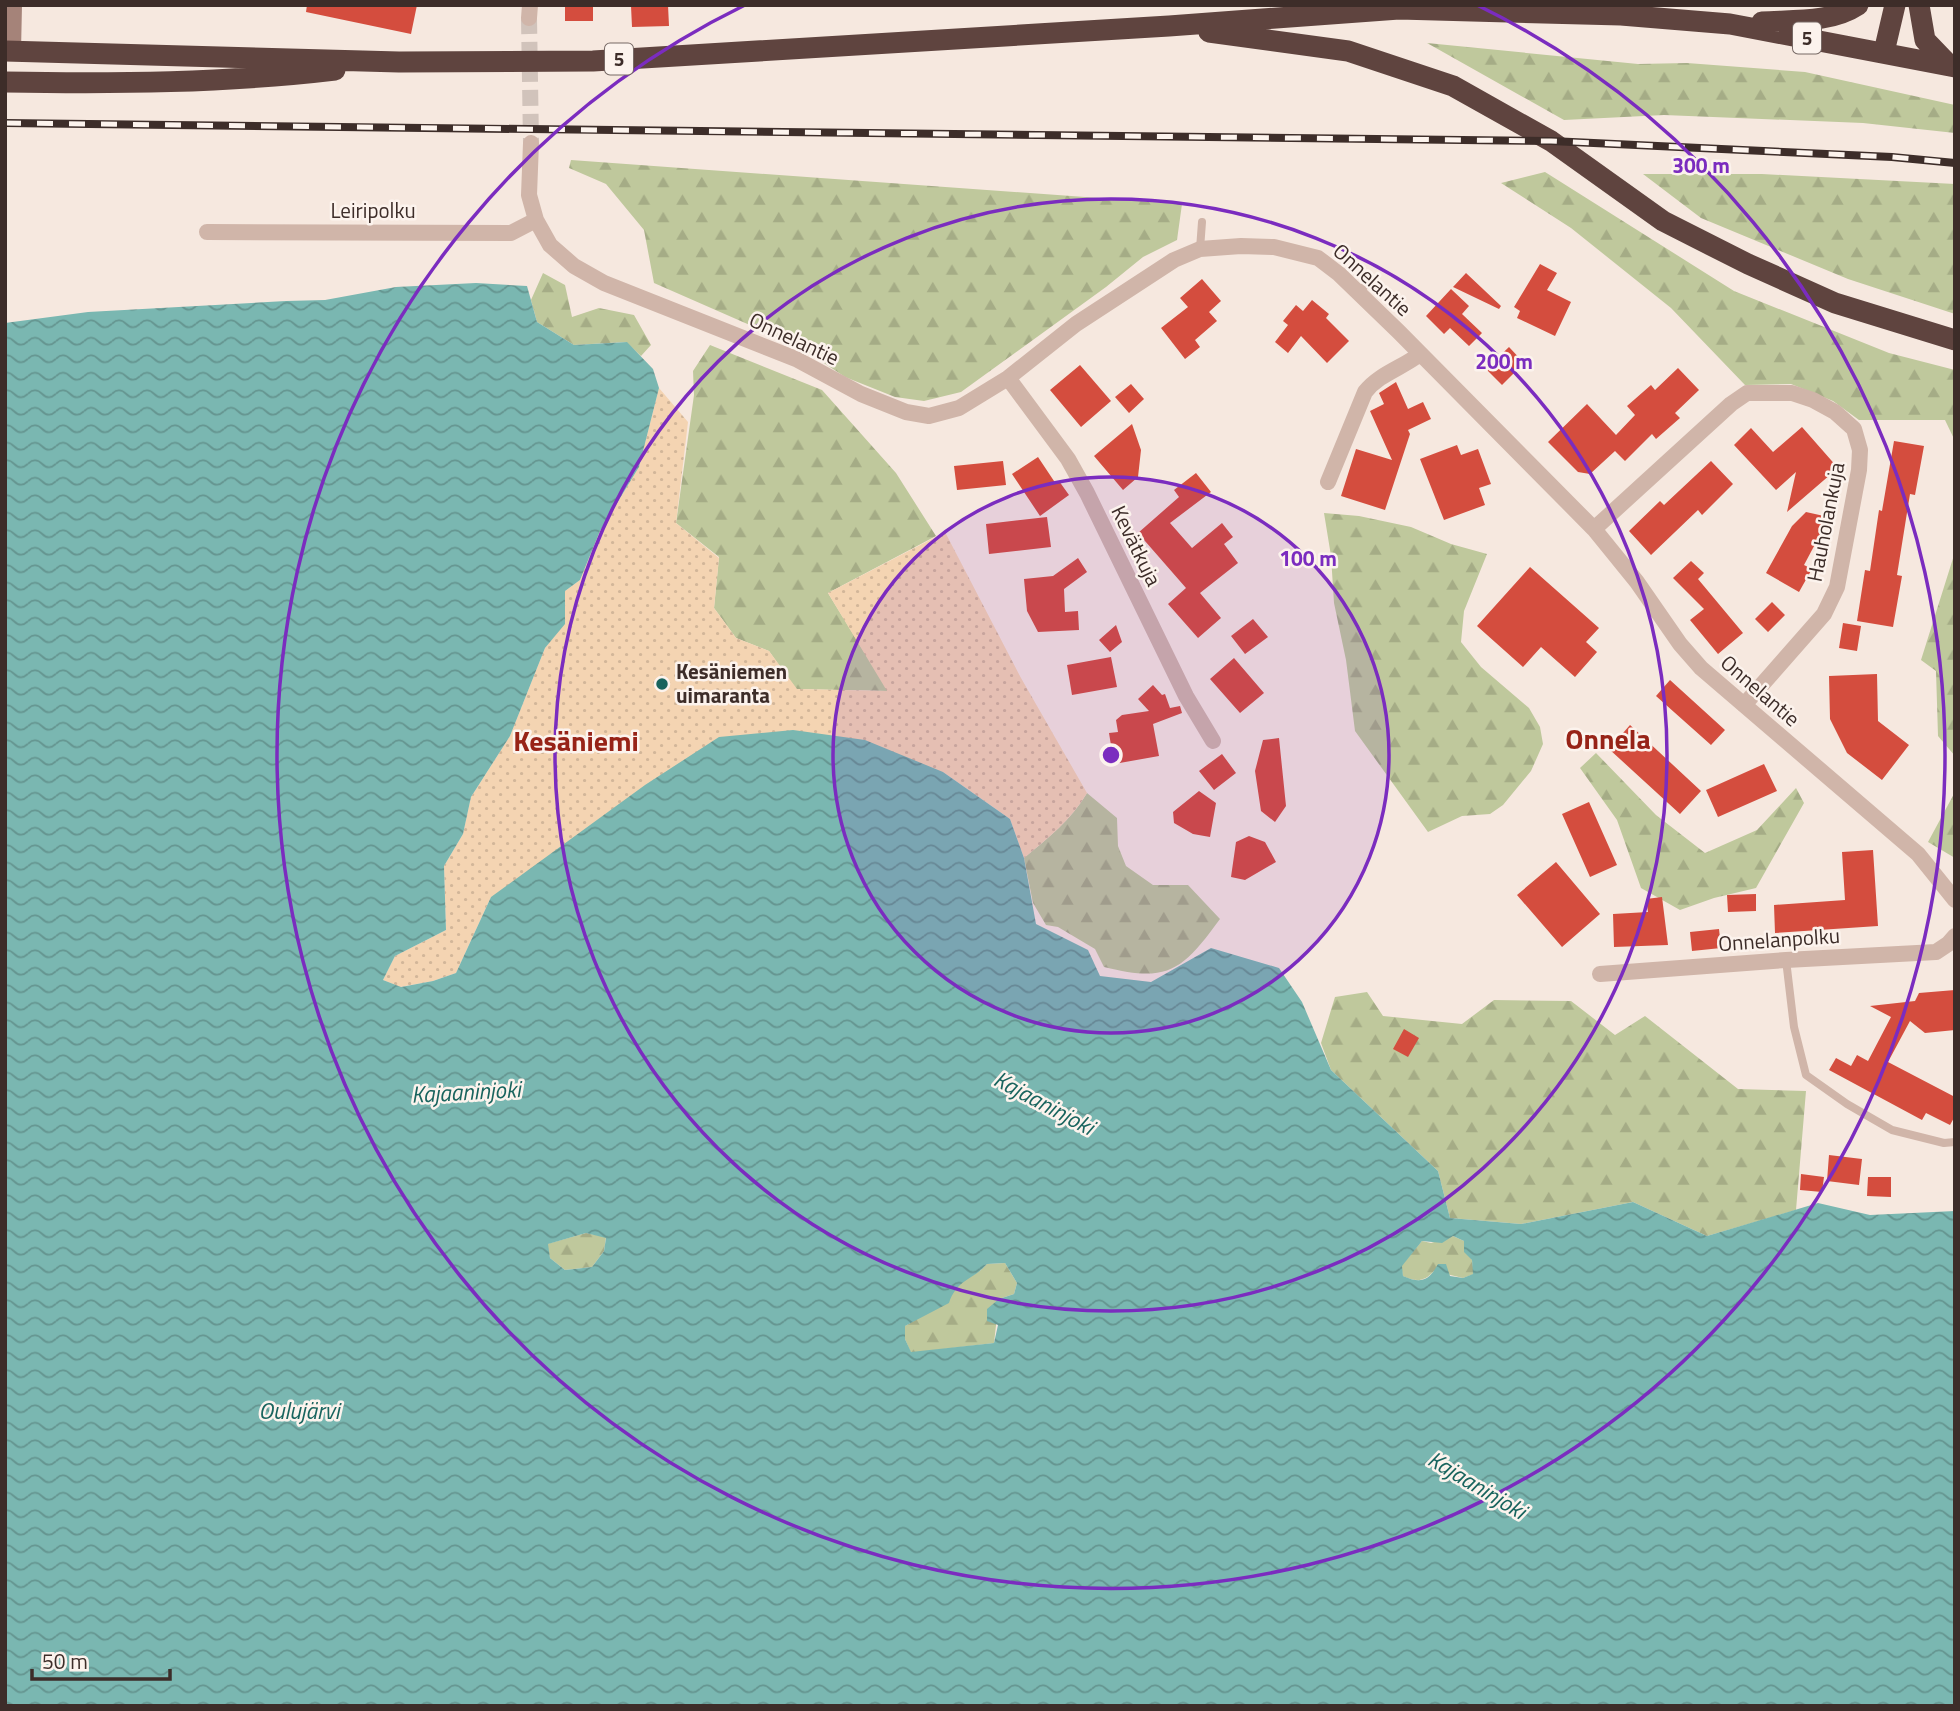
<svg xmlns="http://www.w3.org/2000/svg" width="1960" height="1711" viewBox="0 0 1960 1711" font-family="'Titillium Web',sans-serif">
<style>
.forest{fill:url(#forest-firs)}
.sand{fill:url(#sand-dots)}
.water{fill:url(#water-waves);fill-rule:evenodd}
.building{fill:#d44d3e}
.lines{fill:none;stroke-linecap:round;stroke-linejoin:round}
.street-tunnel{stroke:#d1c3bb;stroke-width:16;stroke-dasharray:16 8;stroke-linecap:butt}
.lane{stroke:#d0b5a9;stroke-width:8}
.street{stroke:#d0b5a9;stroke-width:16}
.secondary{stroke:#a58379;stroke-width:18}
.highway{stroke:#5f443f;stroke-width:21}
.rail-casing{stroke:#3d2d29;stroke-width:8}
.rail{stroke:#fcf3ed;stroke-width:5;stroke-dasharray:16;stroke-linecap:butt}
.ring{fill:none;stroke:#7b2cbf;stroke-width:3.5}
.poi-dot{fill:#19645e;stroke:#fcf3ed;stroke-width:2.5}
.labels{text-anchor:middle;stroke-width:5;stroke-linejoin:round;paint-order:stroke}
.shield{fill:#fcf3ed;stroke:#766864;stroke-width:2}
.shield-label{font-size:19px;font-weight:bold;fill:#3d2d29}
.street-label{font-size:21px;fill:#3d2d29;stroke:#fcf3ed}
.poi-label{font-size:21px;font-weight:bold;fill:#3d2d29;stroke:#fcf3ed;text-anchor:start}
.water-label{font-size:23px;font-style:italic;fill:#19645e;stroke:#fcf3ed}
.district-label{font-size:28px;font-weight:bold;fill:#972317;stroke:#fcf3ed}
.centre{fill:#7b2cbf;stroke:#fcf3ed;stroke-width:3.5}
.ring-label{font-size:21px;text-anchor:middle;font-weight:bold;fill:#7b2cbf;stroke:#fcf3ed;stroke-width:5;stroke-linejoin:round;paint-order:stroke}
</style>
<defs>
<pattern id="forest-firs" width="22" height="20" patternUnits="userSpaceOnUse" patternTransform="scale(1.75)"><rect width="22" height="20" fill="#bfc89c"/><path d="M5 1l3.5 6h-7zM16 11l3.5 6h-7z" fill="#a5ac86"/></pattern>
<pattern id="sand-dots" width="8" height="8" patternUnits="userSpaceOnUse" patternTransform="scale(1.75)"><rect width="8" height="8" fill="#f4d4b2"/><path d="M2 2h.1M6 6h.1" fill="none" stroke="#d2b699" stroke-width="1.8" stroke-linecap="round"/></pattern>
<pattern id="water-waves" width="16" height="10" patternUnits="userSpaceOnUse" patternTransform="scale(1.75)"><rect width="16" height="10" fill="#7ab7b1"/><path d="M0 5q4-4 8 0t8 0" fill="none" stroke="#659590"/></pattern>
</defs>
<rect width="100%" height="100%" fill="#f6e8df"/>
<path class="forest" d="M1427,43L1638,64L1687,63L1805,72L1955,105V133L1863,123L1664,115L1564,120Z
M571,160L1182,204L1177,240L1143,257L1106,287L961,392L924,401L895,397L845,377L800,347L654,283L644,230L606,184L569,168Z
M1545,172L1734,291L1889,353L1955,370V441L1945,420H1859L1833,401L1791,384L1745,385L1671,308L1571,228L1501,183Z
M1643,174H1762L1955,184V314L1848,279L1701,218Z
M543,273L565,285L572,317L599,308L634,315L651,345L641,356L626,342L574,345L537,322L531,300Z
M710,345L822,390L896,473L936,536L828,593L888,691L796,689L769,651L736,638L714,608L719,557L676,523L694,395L693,371Z
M1324,513L1359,516L1411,527L1451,544L1487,554L1464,611L1461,642L1481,667L1529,708L1540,727L1543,744L1531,771L1503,805L1490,814L1462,816L1428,832L1355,731L1346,660L1334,603L1331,556Z
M1955,552V756L1938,736L1936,671L1921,660Z
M1596,753L1656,815L1705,853L1757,830L1796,788L1804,803L1756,888L1714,898L1680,910L1641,888L1617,820L1580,768Z
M1955,792V858L1928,842Z
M1087,793L1117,818L1118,846L1126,866L1153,885H1188L1220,919C1182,971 1168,983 1104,967L1095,949L1058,927L1046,925L1033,903L1024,858C1048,838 1071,820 1087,793Z
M1367,992L1383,1016L1462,1024L1494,1000L1571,1001L1615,1035L1645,1016L1738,1089L1806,1091L1796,1210L1707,1236L1633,1202L1521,1224L1450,1218L1438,1171L1331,1070L1321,1043L1335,997Z
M586,1233L606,1237L604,1251L592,1267L565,1270L550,1258L547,1244Z
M1453,1236L1464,1241L1472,1260L1474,1274L1463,1278L1434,1271C1424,1282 1416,1282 1403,1276L1401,1266L1422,1241L1431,1243Z
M1005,1263L1017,1283L1014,1294L999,1299L994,1343L911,1353L905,1339V1326C928,1314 943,1294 964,1280C973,1275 979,1273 987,1264Z"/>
<path class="sand" d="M659,388L688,422L676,523L719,558L714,608L736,638L769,651L797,689L887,691L828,593L945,532L1021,678L1087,793C1071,820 1048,838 1024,858L1010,819L943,772L491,897L456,973L433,981L400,987L383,980L395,956L446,930L444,866L463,834L471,797L510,736L545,648L564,624L565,591L580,580L600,531L639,467Z"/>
<path class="water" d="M476,283L527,286L537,322L574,345L627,342L653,369L659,388L639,467L600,531L580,580L565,591V624L545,648L510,736L471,797L463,834L444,866L446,930L395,956L383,980L401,987L433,981L456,973L491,897L645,785L719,737L793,730L865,740L943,772L1010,819L1024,858L1036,924L1088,950L1100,976L1151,982L1211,948L1279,968L1302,1002L1331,1070L1438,1171L1450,1218L1521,1224L1633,1202L1707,1236L1818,1203L1870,1215L1955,1211V1706H5V323L88,312L286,301L325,300L396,287ZM586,1233L606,1238L604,1251L592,1267L565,1270L550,1258L548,1244ZM1453,1236L1464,1241V1252L1472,1260L1473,1274L1463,1278L1450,1276L1446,1264H1438C1429,1281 1421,1284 1403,1276L1402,1266L1422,1241L1442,1243ZM1005,1263L1017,1283L1014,1294L999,1299L987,1309V1321L998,1325L994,1343L911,1352L905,1339V1326L949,1303C957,1279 972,1281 987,1264Z"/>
<path class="building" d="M307,5H417L411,34L306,12Z
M565,5H593V21H565Z
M668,5L669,26L632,27L631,6Z
M1540,264L1557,273L1547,290L1571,302L1555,336L1517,318L1520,311L1514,307Z
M1466,273L1501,306L1499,309L1453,287Z
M1202,279L1221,301L1209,312L1217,321L1195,340L1200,347L1185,359L1161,328L1188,307L1180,298Z
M1451,289L1469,306L1462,314L1482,333L1469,346L1450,328L1444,334L1426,316Z
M1312,300L1329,314L1326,318L1349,341L1327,363L1301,336L1288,353L1275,342L1288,325L1283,321L1296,305L1303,311Z
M1509,347L1524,363L1502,385L1486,369Z
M1080,365L1111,401L1081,427L1050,390Z
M1678,368L1699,390L1675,413L1680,418L1656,439L1652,434L1625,461L1615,451L1590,474L1578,472L1548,442L1587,404L1616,435L1635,415L1627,406L1651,385L1655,390Z
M1396,382L1408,409L1423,402L1431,419L1408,430L1410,434L1385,510L1341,496L1356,449L1392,460L1370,411L1384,404L1379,393Z
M1131,384L1144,399L1129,413L1115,397Z
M1132,424L1141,450L1138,477L1123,490L1094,456Z
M1802,427L1838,468L1787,512L1796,472L1776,490L1734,445L1751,428L1773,452Z
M1894,441L1924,446L1915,495L1910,494L1897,575L1902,576L1893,627L1857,621L1865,570L1870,571L1879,510L1882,511Z
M1457,445L1461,455L1478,449L1491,484L1479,488L1485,505L1444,520L1420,459Z
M1038,457L1056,484L1059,481L1069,495L1040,516L1012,474Z
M1003,461L1006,485L957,490L954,466Z
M1711,461L1733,484L1702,515L1698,510L1651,555L1629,531L1660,501L1664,505Z
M1196,473L1211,492L1170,523L1192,548L1222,523L1233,537L1224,544L1238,563L1200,593L1221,618L1198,638L1168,604L1186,588L1138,533L1179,497L1174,490Z
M1806,512L1824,516L1821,533L1804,565L1812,569L1799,592L1766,573L1792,526Z
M1047,517L1051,547L989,554L986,524Z
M1078,558L1087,572L1064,589L1065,612L1078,611L1079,630L1038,632L1027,611L1024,579L1053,576Z
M1691,561L1704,573L1698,579L1743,633L1718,654L1690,620L1704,609L1673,578Z
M1530,567L1599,628L1586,642L1597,652L1575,677L1541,647L1523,667L1477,626Z
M1772,602L1785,615L1768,632L1755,619Z
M1253,619L1268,637L1245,654L1231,636Z
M1843,623L1861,626L1857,651L1839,648Z
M1116,625L1122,642L1110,652L1099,640Z
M1111,657L1117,687L1072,695L1067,665Z
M1234,658L1264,693L1240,713L1210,679Z
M1877,674L1878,721L1909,745L1882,780L1847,753L1830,719L1829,676Z
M1670,680L1725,730L1711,745L1656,696Z
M1153,685L1162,695L1165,694L1170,708L1180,706L1182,713L1153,724L1159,756L1114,764L1109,733L1118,732L1116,720L1122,715L1149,711L1138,699Z
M1630,725L1701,791L1680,814L1609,749Z
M1279,738L1286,806L1275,822L1261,811L1255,771L1263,740Z
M1222,754L1236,773L1214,790L1199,771Z
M1764,764L1777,791L1718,817L1706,790Z
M1199,791L1216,803L1210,837L1193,834L1174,823L1173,812Z
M1589,802L1617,865L1590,877L1562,814Z
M1249,836L1265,842L1276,862L1245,880L1231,877L1236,842Z
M1873,850L1878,926L1775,933L1774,905L1845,900L1842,852Z
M1556,862L1600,914L1562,947L1517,895Z
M1756,894V911L1728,912L1727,895Z
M1662,897L1668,945L1614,947L1613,914L1648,912L1646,899Z
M1719,929L1721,948L1692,951L1690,932Z
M1955,990V1030L1925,1033L1910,1021L1888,1062L1955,1097V1116L1950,1125L1926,1113L1922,1120L1829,1070L1836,1058L1851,1066L1857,1055L1868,1061L1891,1017L1870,1006L1915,1001L1919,993Z
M1404,1029L1419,1038L1408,1057L1393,1049Z
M1829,1155L1862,1159L1859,1185L1827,1181Z
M1801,1174L1824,1177L1822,1192L1800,1190Z
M1868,1177H1891V1197L1867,1196Z"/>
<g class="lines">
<path class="street-tunnel" d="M529,18L531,143"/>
<path class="lane" d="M1200,249L1202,222
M1358,294L1369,281
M1786,960L1794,1027L1806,1075L1847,1104L1892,1130L1944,1143L1955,1142"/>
<path class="street" d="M529,18L530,5
M531,143L529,195L536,220L550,245L574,266L604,283L796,359L861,394L906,412L929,416L959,408L1008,378L1076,324L1174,260L1200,249L1241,246L1274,247L1318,258L1339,274L1399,332L1594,529L1637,582L1680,644L1701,668L1918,854L1955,900
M207,232L511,233L536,220
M1008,378L1068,459L1087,493L1186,696L1213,741
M1328,482L1365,392C1379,374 1402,368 1420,354
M1594,529L1731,404L1747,393H1792L1813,400L1835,412L1854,429L1860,450L1859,470L1837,587L1824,614L1744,705
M1600,974L1786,960L1936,952L1948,944L1955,936"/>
<path class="secondary" d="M12,51L13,5"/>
<path class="highway" d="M1919,5L1925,40L1950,66
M1762,22C1794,20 1831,23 1858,5
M1209,32L1348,51L1453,86L1551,141L1663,221L1748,264L1835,303L1955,340
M5,51L399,62L593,61L1169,26L1399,9L1621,15L1730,24L1955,67
M1884,52L1895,5
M5,82C115,84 226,83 335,70"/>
<g class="rail-casing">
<path id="rail" d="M5,123L1551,141L1892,157L1955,163"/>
</g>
<use href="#rail" class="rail"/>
</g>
<circle cx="1111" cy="755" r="278" fill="#7b2cbf" fill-opacity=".12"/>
<g class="ring">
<circle cx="1111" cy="755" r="278"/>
<circle cx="1111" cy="755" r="556"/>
<path d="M1477 5A834 834 0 1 1 745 5"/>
</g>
<circle class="poi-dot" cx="662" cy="684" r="7"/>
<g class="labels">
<g class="shield">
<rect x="1793" y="22.5" width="28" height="31" rx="5"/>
<rect x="605" y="43.5" width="28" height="31" rx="5"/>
</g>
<g class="shield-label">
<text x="1807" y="45">5</text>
<text x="619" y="66">5</text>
</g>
<g class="street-label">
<text x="373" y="218">Leiripolku</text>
<text transform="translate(1372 280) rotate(42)" y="7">Onnelantie</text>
<text transform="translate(794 339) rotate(25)" y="7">Onnelantie</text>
<text transform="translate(1826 522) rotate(-79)" y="7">Hauholankuja</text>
<text transform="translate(1136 546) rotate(64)" y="7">Kevätkuja</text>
<text transform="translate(1760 691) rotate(41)" y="7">Onnelantie</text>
<text transform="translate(1779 940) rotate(-4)" y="7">Onnelanpolku</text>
</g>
<g class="poi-label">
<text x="676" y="679">Kesäniemen<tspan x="676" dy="24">uimaranta</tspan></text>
</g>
<g class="water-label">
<text transform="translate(466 1092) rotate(-3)" y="8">Kajaaninjoki</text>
<text transform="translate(1044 1103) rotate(28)" y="8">Kajaaninjoki</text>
<text x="299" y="1419">Oulujärvi</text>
<text transform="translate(1477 1485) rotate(31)" y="8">Kajaaninjoki</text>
</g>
<g class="district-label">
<text x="1608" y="749">Onnela</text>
<text x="576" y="751">Kesäniemi</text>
</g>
</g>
<circle cx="1111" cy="755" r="10" class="centre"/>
<g class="ring-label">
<text x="1701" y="173">300 m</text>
<text x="1504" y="369">200 m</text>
<text x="1308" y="566">100 m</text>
</g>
<rect width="1960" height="1711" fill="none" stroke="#3d2d29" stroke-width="14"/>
<path d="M32 1669v10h138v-10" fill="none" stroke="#3d2d29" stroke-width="3.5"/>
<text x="42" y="1669" font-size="21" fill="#3d2d29" stroke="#fcf3ed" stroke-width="5" paint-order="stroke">50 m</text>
</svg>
